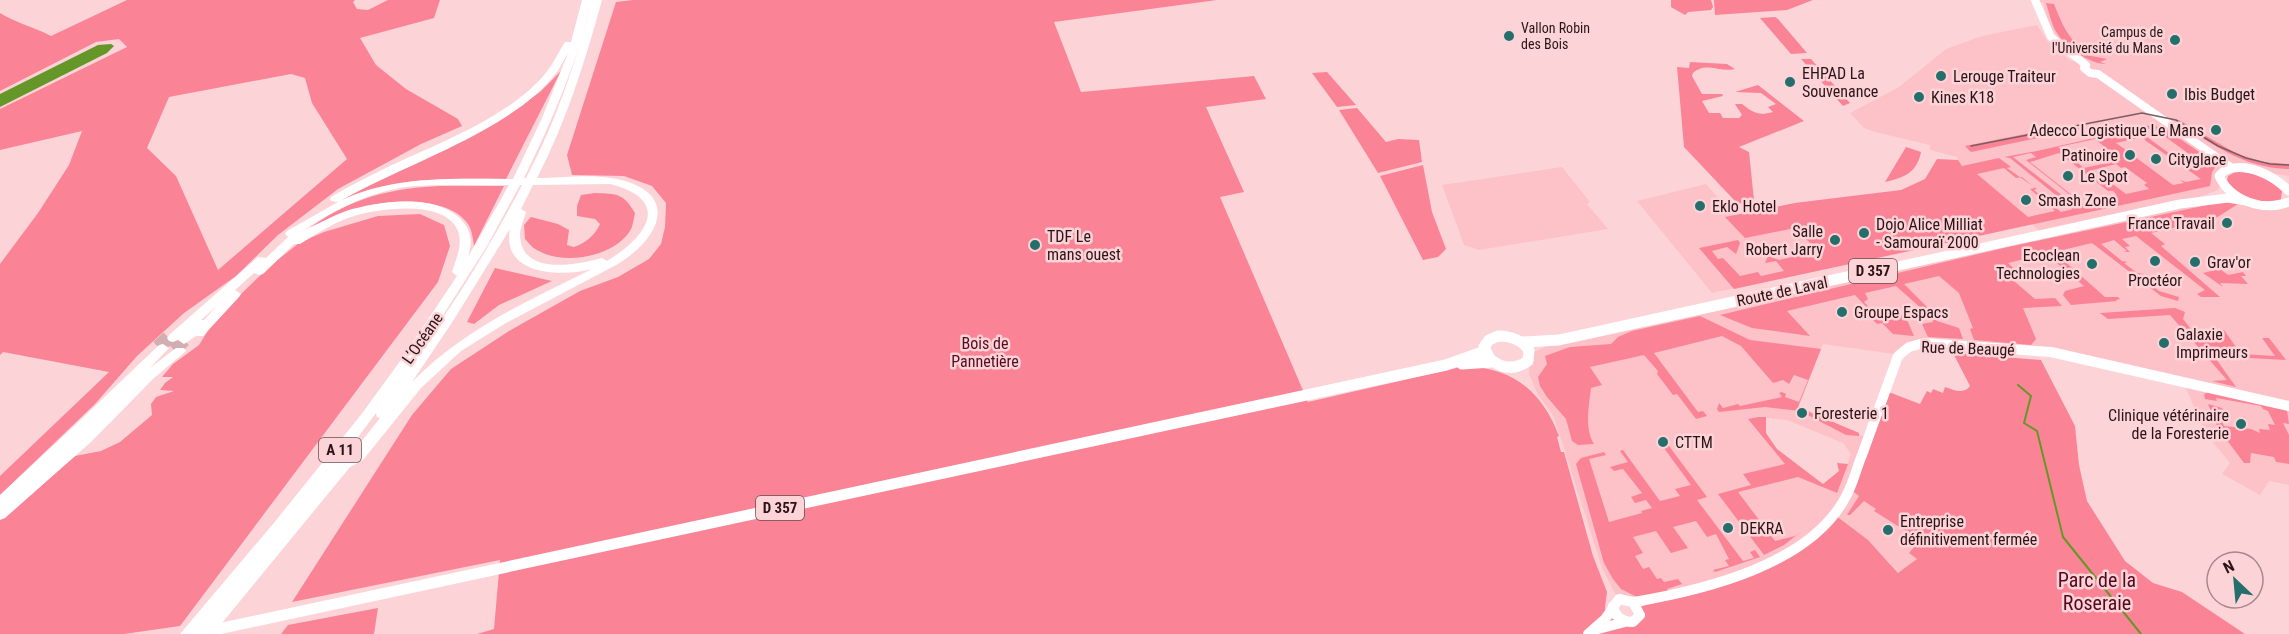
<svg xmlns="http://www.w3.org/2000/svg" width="2289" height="634" viewBox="0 0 2289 634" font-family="'Roboto Condensed',sans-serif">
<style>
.built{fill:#fdc1c8;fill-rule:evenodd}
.green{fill:#fb8396;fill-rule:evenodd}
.water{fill:#649727}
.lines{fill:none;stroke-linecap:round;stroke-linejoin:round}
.stream{stroke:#649727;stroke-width:2}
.highway-tunnel{stroke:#d2adb1;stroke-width:14;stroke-dasharray:14 7;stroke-linecap:butt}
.secondary-far1{stroke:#fff;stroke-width:8}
.secondary{stroke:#fff;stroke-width:10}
.primary-far1{stroke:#fff;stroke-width:9}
.primary{stroke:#fff;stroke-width:11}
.highway{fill:#fff;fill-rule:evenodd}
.tram{stroke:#7a5d61;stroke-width:1.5}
.poi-dot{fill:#246e6b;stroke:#fcd4d8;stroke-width:2}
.labels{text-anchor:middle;stroke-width:5;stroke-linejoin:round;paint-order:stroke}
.far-poi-label{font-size:14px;fill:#2a1317;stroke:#fcd4d8;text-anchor:start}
.shield{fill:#fcd4d8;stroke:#694d51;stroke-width:1.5}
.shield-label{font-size:15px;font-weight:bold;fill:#2a1317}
.poi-label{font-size:16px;fill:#2a1317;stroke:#fcd4d8;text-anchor:start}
.street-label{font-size:16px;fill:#2a1317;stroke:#fcd4d8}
.park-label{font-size:16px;fill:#56081f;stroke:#fcd4d8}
.near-park-label{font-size:20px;fill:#56081f;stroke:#fcd4d8}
</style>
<rect width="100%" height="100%" fill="#fcd4d8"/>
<path class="built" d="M2036,0H2289V176L2229,168L2218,190L2185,202H2289V485L2269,481L2260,495L2222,474L2230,463L2211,440L2199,419L2183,381L2095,361L1924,343L1894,354L1823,344L1798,408L1870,439L1937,545L1899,573L1868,540L1835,515L1778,560L1639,608L1617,597L1602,568L1554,417L1537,393L1529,374L1530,354L1559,340L2042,233L1959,163L1957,157L1930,150V145L1875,132L1864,128L1850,113L1899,87L1946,49L1982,36L2037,25L2048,42L2070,60L2085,65V59L2058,38L2049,24L2043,3ZM1758,417L1787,420L1843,443L1851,454L1836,493L1795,475L1749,420Z
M1562,167L1590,202L1587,204L1608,229L1479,250L1464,245L1442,185Z
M1706,184L1734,216L1795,203L1867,194L1914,250L1712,293L1637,201Z"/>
<path class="green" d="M127,0H355L353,2L357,9L368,10L388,0H440L434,18L360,38L376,65L406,89L458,119L462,126L421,144L338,189L278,235L236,276L184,313L137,356L95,404L0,495V476L109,372L3,352L0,355V264L38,213L69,165L82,131L0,150V109L127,47L119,39L96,42L0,91V13C16,23 34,27 51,36ZM291,74L305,78L312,103L347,159L218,270L176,176L147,148L169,97Z
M633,0H1217L1054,22L1081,92L1254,76L1266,99L1206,107L1244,192L1220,197L1308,402L1465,366C1513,368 1542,391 1559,436L1557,437L1561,452H1564L1593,556L1607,592L1605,607L1607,621L1617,617L1629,622L1639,608L1643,606L1764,566L1835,515L1868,540L1898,573L1917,559L1909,553L1920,540L1874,511L1876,509L1864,501L1850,515H1847L1859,496L1850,489L1886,391L1920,404L1927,391L1931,393L1933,389L1943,393L1945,387C1954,390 1963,395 1970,386L1953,353L2041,360L2075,426L2079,465L2087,501L2125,561L2153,583L2182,592L2245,634H477L494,629L500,560L292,602L412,415L451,369L509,331L580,291L618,277L649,259L661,244L665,227L666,203L652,186L624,176L572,175L567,155L616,2Z
M1671,0H1711L1713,7L1711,10L1688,12L1685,15L1671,7Z
M1714,0H1813L1787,10L1715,15Z
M2046,3L2054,4C2062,24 2068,39 2086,52V55L2107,59L2100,62L2106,64C2089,64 2064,46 2055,30C2051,22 2049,12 2046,3Z
M1775,17L1778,19L1807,53L1791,54L1760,18Z
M1801,59H1811L1850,103L1843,106Z
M1690,62L1727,64L1735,69C1720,73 1706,61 1693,73L1692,76L1702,94H1722L1723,96L1702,101L1709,113H1720L1723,118H1739L1742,115L1735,104H1742C1754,113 1758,116 1773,112L1768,107L1776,104L1761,93L1735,92L1758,85L1804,121L1739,147L1749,152L1754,200L1742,204L1735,201L1684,147L1677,67L1689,68Z
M561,71L506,179C451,179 396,176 344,199L360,189L496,123L540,92Z
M1327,72L1356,105L1337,107L1312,73Z
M1357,108L1386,142L1398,139L1419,140L1422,162L1378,173L1339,110Z
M2179,120L2237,154L2263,162L2289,164V169C2243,168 2215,145 2178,123Z
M2151,125L2164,128L2214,162L2216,166L2212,172L2210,186L1734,289L1699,248L1738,240L1740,243L1736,254L1727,247L1712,251L1718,259L1723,258L1740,276L1758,272L1761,276L1784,271L1776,261L1765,263L1768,256L1779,260L1818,251L1795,228L1745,238L1725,217L1795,203L1901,190L1925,179L1937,159L1958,160L1962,166L1999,158L2011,167L2007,168L2037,189L2034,190L2061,212L2073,209L2010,158L2004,157L2037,151ZM2153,128L2199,161V162L2185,165L2139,131ZM2143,137L2146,141L2201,179L2186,182L2180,180L2184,183L2173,185L2134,156L2130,157L2127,154L2130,153L2116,143ZM2095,139L2121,160L2084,168L2058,147ZM2031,153L2036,157L2026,160L2084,206L2077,207L2013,157ZM2059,153L2108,191H2113L2117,195L2083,204L2030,162ZM2116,164L2121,168L2125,167L2147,183L2144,185L2149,189L2126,194L2114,185L2109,186L2089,171ZM2004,168L2016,178L2022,177L2035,188L2030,189L2055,211L2028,217L1977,174Z
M2079,128L2081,129L1971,152L1965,146L2051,129L2056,133Z
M1906,147L1921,152C1917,173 1903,178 1885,182Z
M1423,165L1432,212L1446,249L1438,257L1423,260L1380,176Z
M2237,171C2256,173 2268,178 2282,191L2281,199C2264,207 2235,197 2227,180L2228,176Z
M439,186H504L474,246C473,239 472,230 468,224C449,197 395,199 367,206C343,213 318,228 295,239C341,202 380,189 439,186Z
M595,193C618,194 623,193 635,213C634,218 633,223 632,227C619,256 565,266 539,251C533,249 529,243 525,239L524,225L531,217L558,224L569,230L567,245L574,247C586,243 595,235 600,224L595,219L577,216V206L581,195Z
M2231,200L2238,204L2216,218L2151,233L2165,244L2161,246L2220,297H2201L2197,294L2205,290L2136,236L2122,239L2130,246L2125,247L2130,252H2123L2127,251L2114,240L2101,244L2122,261L2128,262L2124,263L2137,273L2144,274L2139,275L2159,291L2179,297L2178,301L2161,296L2092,243L2054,252L2105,297H2118L2120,299L2116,300L2117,301L2071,305L2063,295L2065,291L2084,286L2046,254L2008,263L2020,274L2014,276L2018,279L2014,281L2035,299L2055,298L2062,306L2023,308L2036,339L2031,345L1974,340L1970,329L1973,328L1959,293L1939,276L1904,284L1937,317V321L1959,328L1963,339L1928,337L1922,324L1933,322L1931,317L1896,286L1865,293L1868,299L1864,302L1880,319L1900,314L1908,322L1914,336L1893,334L1882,323L1877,324L1871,318L1875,316L1855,295L1787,311L1810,336L1752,328L1720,315L2008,247Z
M420,214L444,225L450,246L438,282L180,626L124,634H0V517L75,456L101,451L120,442L152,415L151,404L156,397L174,391L160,390L165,383L173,377H162L173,364L199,345L209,329L239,296L270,266L299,243L324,232L378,216Z
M495,268L552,281L499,305L474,324L467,322Z
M2220,269L2228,275L2243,272L2246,276H2241L2248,284L2220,283L2223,287L2203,273Z
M2175,308L2185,312L2183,319L2191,329L2224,330L2241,354L2275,356L2262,338H2269L2286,360L2214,356L2236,387L2212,381L2227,380L2170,315L2108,319L2100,313Z
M1700,316L1750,340L1821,349L1798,407L1859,433V436L1846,435L1800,411L1765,407L1719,412L1717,409L1719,403L1723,408L1738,404L1740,406L1782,397L1779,393L1782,392L1786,394L1785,397L1799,402L1808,380L1794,375L1789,384L1783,380L1773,383L1741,346L1722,336L1654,353L1698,412L1703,411L1707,416L1696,419L1677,394L1673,395L1657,374L1658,371L1644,355L1590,367L1602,385L1591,388C1589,406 1584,428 1594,444L1578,445L1572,441L1566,419L1547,397L1540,386L1538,377L1547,364L1545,356L1570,347L1611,344L1618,337L1632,331Z
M2210,392L2287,410L2289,424L2283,423L2289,435V464L2276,462L2274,457L2251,453L2250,463H2244L2218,428L2208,404L2222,408L2226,418L2220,417L2224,426L2251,429L2260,433L2259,429L2270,430L2268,424L2275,425L2268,411L2263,409L2261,406L2216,398L2217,401L2205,399L2204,394Z
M1758,417H1766V433L1777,449L1823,484L1839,471L1837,463L1848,464L1837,493L1798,477L1738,492L1775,541L1795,536L1802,531L1784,545L1764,555L1718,494L1751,485L1743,474L1785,464L1748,419Z
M1666,442L1707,497L1697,500L1743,561L1754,558L1750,552L1755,550L1760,557L1715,572L1713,570L1729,566L1725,560L1729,559L1716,534L1707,537L1696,521L1673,527L1688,548L1671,553L1656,531L1633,537L1643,553L1635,556L1643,569L1649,567L1657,579L1661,578L1664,582L1678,579L1682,584L1667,589L1669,592L1637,597L1621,589L1613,579L1604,563L1576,464L1581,458L1604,452L1606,455L1589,459L1609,522L1642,513L1641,511L1652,508L1646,500L1635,503L1631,497L1642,493L1623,469L1614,471L1610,467L1628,462L1620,451L1623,450L1660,501L1680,496L1675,489L1691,485L1661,444Z
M378,608L374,634H281L288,625Z"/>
<path class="water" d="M111,44L114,46L107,53L0,107V94L98,45Z"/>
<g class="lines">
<path class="stream" d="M2018,385L2031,396L2024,423L2037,431L2063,537L2141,634"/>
<path class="highway-tunnel" d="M158,347L169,337
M174,350L184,340"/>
<path class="secondary-far1" d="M2035,0L2051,37L2086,65
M2086,65L2084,68L2090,73L2098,74L2232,168"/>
<path class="secondary" d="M1634,602C1704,590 1809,565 1845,498C1853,485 1856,469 1862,455C1874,422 1886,389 1898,356L1909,347L1924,343L2051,352L2289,406
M1594,630L1625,622
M1588,634L1605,619L1619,599L1633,602L1640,615L1633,622C1622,622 1615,617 1613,606"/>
<path class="primary-far1" d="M2289,191C2273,175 2247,162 2225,170L2219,176C2231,201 2263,212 2289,202
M1844,278L2180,204L2228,198L2246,201"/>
<path class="primary" d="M1498,336C1511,336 1521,339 1529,350L1528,361C1515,370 1502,369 1490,359L1484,347L1489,340Z
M1522,342L1559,340L1851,276
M1462,364L1492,362
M195,634L1446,365L1485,351"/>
<path class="highway" d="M582,0H592C577,63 552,121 524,178H526C556,122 576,62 592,0H602C585,62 566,122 537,178C560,178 589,174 611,178C679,189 665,235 618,264L506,323L461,351L421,388L363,460L350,467L213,634H180L273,524L360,416L401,360L457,276L452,272C456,259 463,245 458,231C446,199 379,208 354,216C335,222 317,233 300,244H294L263,274L259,275L254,273L235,290L241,294L239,297L203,336H196L184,344L178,340L173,342L169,341L167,338L169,335L258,257L266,258L288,237L285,234L287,231L338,202L331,201L330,199L331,197C351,185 372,175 392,165C442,142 515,114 548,70C555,61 559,51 565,42H571ZM568,53L542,118L513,179C453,179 396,175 340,201C402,165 514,130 556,73C561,67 564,59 568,53ZM610,184C673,200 647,237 607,261L602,258C576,265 521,276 520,235C520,228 524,219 526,212L521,209L533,185ZM509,185L468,257C472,245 472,233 464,223C440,192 379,201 346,211C332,216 318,224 304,230C337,208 376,189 416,186C447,184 478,186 509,185ZM520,185H522C492,243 458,297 421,350L487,246ZM510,229C501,276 562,277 592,269C526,302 465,328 412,382L453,321ZM217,306L204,320H201ZM376,413L377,417L380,418L353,452L346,453Z
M163,344L169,348L150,368L176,348H184L186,351L154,378L91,442L5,518L0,520V495L72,428L159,345Z"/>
<path class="tram" d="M1971,146L2142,113L2176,120L2218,146L2246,158L2270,164L2289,165"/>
</g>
<g class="poi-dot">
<circle cx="1509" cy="36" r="6"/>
<circle cx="2175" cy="40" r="6"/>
<circle cx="1941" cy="76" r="6"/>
<circle cx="1790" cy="82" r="6"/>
<circle cx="2172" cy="94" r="6"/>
<circle cx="1919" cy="97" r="6"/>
<circle cx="2216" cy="130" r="6"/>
<circle cx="2130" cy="155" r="6"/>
<circle cx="2156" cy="159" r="6"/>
<circle cx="2068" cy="176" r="6"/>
<circle cx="2026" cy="200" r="6"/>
<circle cx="1700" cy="206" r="6"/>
<circle cx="2227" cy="223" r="6"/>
<circle cx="1864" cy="233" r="6"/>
<circle cx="1835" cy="240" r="6"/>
<circle cx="1035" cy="245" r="6"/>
<circle cx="2155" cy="261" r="6"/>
<circle cx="2195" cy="262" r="6"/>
<circle cx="2092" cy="264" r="6"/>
<circle cx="1842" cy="312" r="6"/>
<circle cx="2164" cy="343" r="6"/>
<circle cx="1802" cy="413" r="6"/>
<circle cx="2241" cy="424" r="6"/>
<circle cx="1663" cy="442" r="6"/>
<circle cx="1728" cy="528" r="6"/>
<circle cx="1888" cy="530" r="6"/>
</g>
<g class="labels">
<g class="far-poi-label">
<text x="1521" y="33">Vallon Robin<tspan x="1521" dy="16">des Bois</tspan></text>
<text x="2163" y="37" text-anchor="end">Campus de<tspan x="2163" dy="16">l'Université du Mans</tspan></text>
</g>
<g class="shield">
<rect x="1849" y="259" width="48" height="24" rx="4.5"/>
<rect x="319" y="438" width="42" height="24" rx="4.5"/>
<rect x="756" y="496" width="48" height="24" rx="4.5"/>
</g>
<g class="shield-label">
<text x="1873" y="276">D 357</text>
<text x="340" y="455">A 11</text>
<text x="780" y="513">D 357</text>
</g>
<g class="poi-label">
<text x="1802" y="79">EHPAD La<tspan x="1802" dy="18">Souvenance</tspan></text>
<text x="1953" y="82">Lerouge Traiteur</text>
<text x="2184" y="100">Ibis Budget</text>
<text x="1931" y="103">Kines K18</text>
<text x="2204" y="136" text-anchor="end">Adecco Logistique Le Mans</text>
<text x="2118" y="161" text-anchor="end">Patinoire</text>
<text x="2168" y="165">Cityglace</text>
<text x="2080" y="182">Le Spot</text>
<text x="2038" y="206">Smash Zone</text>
<text x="1712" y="212">Eklo Hotel</text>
<text x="2215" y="229" text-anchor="end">France Travail</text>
<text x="1876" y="230">Dojo Alice Milliat<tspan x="1876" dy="18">- Samouraï 2000</tspan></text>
<text x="1823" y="237" text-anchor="end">Salle<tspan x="1823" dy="18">Robert Jarry</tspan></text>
<text x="1047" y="242">TDF Le<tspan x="1047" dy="18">mans ouest</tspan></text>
<text x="2080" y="261" text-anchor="end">Ecoclean<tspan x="2080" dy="18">Technologies</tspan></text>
<text x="2207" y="268">Grav'or</text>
<text x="2155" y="286" text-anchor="middle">Proctéor</text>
<text x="1854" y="318">Groupe Espacs</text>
<text x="2176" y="340">Galaxie<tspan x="2176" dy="18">Imprimeurs</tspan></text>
<text x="1814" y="419">Foresterie 1</text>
<text x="2229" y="421" text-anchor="end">Clinique vétérinaire<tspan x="2229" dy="18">de la Foresterie</tspan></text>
<text x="1675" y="448">CTTM</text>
<text x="1900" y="527">Entreprise<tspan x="1900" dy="18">définitivement fermée</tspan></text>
<text x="1740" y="534">DEKRA</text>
</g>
<g class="street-label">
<text transform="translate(1782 291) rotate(-12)" y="6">Route de Laval</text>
<text transform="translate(422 338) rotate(-55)" y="6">L’Océane</text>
<text transform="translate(1968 348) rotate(2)" y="6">Rue de Beaugé</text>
</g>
<g class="park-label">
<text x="985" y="349">Bois de<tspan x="985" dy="18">Pannetière</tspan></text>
</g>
<g class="near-park-label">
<text x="2097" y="587">Parc de la<tspan x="2097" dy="23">Roseraie</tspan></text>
</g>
</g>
<g transform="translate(2235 580) rotate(334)"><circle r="28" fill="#fcd4d8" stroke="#a8878b" stroke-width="1.5"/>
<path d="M0-4.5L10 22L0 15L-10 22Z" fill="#246e6b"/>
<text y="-9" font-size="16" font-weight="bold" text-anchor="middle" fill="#2a1317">N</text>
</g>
</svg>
